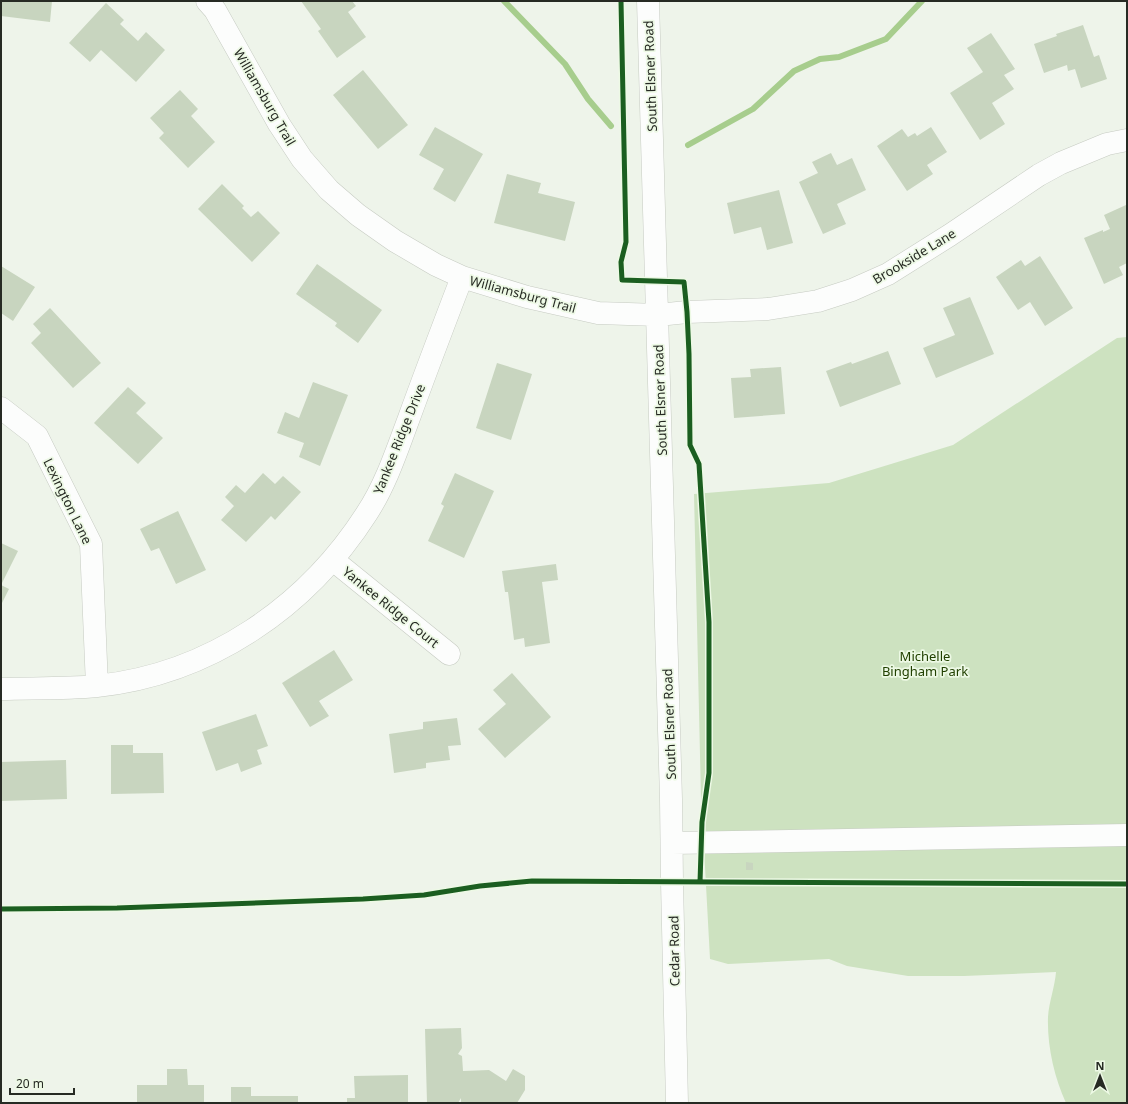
<svg xmlns="http://www.w3.org/2000/svg" width="1128" height="1104" viewBox="0 0 1128 1104" font-family="'Noto Sans',sans-serif">
<style>
.green{fill:#cde2c0}
.lines{fill:none;stroke-linecap:round;stroke-linejoin:round}
.stream{stroke:#a7cd8d;stroke-width:6}
.building{fill:#c8d5bf}
.minor-casing{stroke:#c6cbc2;stroke-width:23}
.minor{stroke:#fcfdfc;stroke-width:22}
.cycleway-casing{stroke:#edf9e5;stroke-width:8}
.cycleway{stroke:#1b5e20;stroke-width:5}
.labels{text-anchor:middle;stroke-width:3.5;stroke-linejoin:round;paint-order:stroke}
.street-label{font-size:13px;fill:#262a23;stroke:#edf9e5}
.park-label{font-size:13px;fill:#214000;stroke:#edf9e5}
</style>
<rect width="100%" height="100%" fill="#eef4ea"/>
<path class="green" d="M1127,337V1103H1066C1054,1077 1047,1045 1048,1017C1049,1002 1055,986 1056,972L964,976H908L847,966L829,959L728,964L710,959L705,867L702,842L694,494L829,483L953,445L1117,338Z"/>
<g class="lines">
<path class="stream" d="M504,1L565,64L588,99L611,126
M688,145L753,109L794,71L820,59L839,57L886,39L922,1"/>
</g>
<path class="building" d="M1,1H52L50,22L1,16Z
M301,1H352L356,6L348,12L366,37L337,58L318,31L321,29Z
M106,3L124,20L120,24L138,41L146,32L165,50L136,82L101,50L90,62L69,43Z
M1083,25L1094,57L1099,55L1107,79L1081,88L1075,69L1068,71L1067,65L1044,73L1034,44L1057,36L1056,34Z
M991,33L1015,69L1004,75L1014,89L992,103L1005,124L980,140L950,93L983,72L967,48Z
M363,70L408,125L378,149L333,95Z
M180,90L198,109L191,116L215,142L188,168L159,138L164,133L150,118Z
M435,127L483,154L455,202L433,189L444,169L419,155Z
M931,127L947,152L927,165L933,174L907,191L877,146L902,129L908,137L915,133L917,136Z
M831,153L837,165L852,158L866,190L837,204L846,224L823,234L799,182L818,173L812,162Z
M507,174L541,183L538,193L575,202L565,241L494,223Z
M222,184L244,206L242,208L251,217L258,211L280,233L252,262L198,209Z
M779,190L793,243L767,250L761,227L734,234L727,203Z
M1126,205L1127,263L1119,267L1123,275L1104,284L1084,238L1103,230V232L1110,229L1104,215Z
M1040,256L1073,308L1045,326L1030,302L1018,310L996,277L1021,260L1025,266Z
M317,264L382,310L358,343L335,326L337,323L296,294Z
M1,266L35,287L13,321L1,313Z
M970,297L994,354L936,378L923,348L955,335L943,308Z
M50,308L101,363L73,388L31,343L41,333L33,324Z
M888,351L901,384L840,407L826,371L851,362L852,364Z
M497,363L532,374L511,440L476,428Z
M781,367L785,414L734,418L731,378L751,377L750,369Z
M313,382L348,395L320,466L299,457L304,443L277,433L285,412L299,418Z
M128,387L146,403L136,413L163,438L138,464L94,423Z
M263,473L275,484L283,476L301,492L275,520L271,516L246,542L221,520L234,506L225,497L236,485L245,493Z
M455,473L494,491L464,558L428,541L444,506L441,504Z
M178,511L206,570L176,584L159,548L151,551L140,529Z
M1,543L18,551L1,585L9,589L1,605Z
M556,564L558,580L542,582L550,643L525,647L524,638L514,640L508,592H505L502,571Z
M334,650L353,680L319,701L329,716L310,727L282,683Z
M512,673L551,717L505,758L478,729L506,704L493,690Z
M256,714L268,746L257,750L262,764L241,772L238,763L216,771L202,732Z
M457,718L461,745L448,746L450,760L426,763V768L394,773L389,734L423,729V722Z
M111,745H133V753H163L164,793L111,794Z
M66,760L67,799L1,801V762Z
M746,862L753,863V870H746Z
M461,1028L462,1048L458,1054L462,1056L463,1071L489,1070L506,1081L513,1069L525,1076V1090L517,1103H461V1098L458,1103H427L425,1029Z
M167,1069H187L188,1085H204V1103H137V1085H167Z
M408,1075V1103H347V1098H355L354,1076Z
M231,1087H251V1096H298V1103H231Z"/>
<g class="lines">
<g class="minor-casing">
<path id="minor" d="M207,1L215,10L279,124L302,159L329,190L358,215L395,241L436,265L462,277L527,297L598,313L658,315L687,312L768,309L818,301L852,290L888,274L950,235L1039,175L1061,163L1107,144L1127,140
M648,1L671,799L672,882L677,1103
M1,408L37,436L91,544L97,686
M333,560L449,654
M1,689C33,688 65,689 97,686C210,674 307,607 367,513C386,484 397,450 409,418C426,371 444,324 462,277
M672,843L1127,835"/>
</g>
<use href="#minor" class="minor"/>
<g class="cycleway-casing">
<path id="cycleway" d="M621,1L626,242L621,262L622,280L684,282L687,312L689,354L690,445L699,464L709,622V773L702,822L700,882
M1,909L117,908L363,899L424,895L480,886L532,881L1127,884"/>
</g>
<use href="#cycleway" class="cycleway"/>
</g>
<g class="labels">
<g class="street-label">
<text transform="translate(650 76) rotate(-92)" y="5">South Elsner Road</text>
<text transform="translate(265 97) rotate(60)" y="5">Williamsburg Trail</text>
<text transform="translate(914 256) rotate(-31)" y="5">Brookside Lane</text>
<text transform="translate(523 294) rotate(15)" y="5">Williamsburg Trail</text>
<text transform="translate(660 400) rotate(-92)" y="5">South Elsner Road</text>
<text transform="translate(399 439) rotate(-68)" y="5">Yankee Ridge Drive</text>
<text transform="translate(68 501) rotate(64)" y="5">Lexington Lane</text>
<text transform="translate(391 607) rotate(39)" y="5">Yankee Ridge Court</text>
<text transform="translate(669 724) rotate(-92)" y="5">South Elsner Road</text>
<text transform="translate(674 951) rotate(-91)" y="5">Cedar Road</text>
</g>
<g class="park-label">
<text x="925" y="661">Michelle<tspan x="925" dy="15">Bingham Park</tspan></text>
</g>
</g>
<rect width="1128" height="1104" fill="none" stroke="#262a23" stroke-width="4"/>
<g transform="translate(1100 1076)" stroke="#edf9e5" stroke-width="3" paint-order="stroke">
<path d="M0-3L7 15L0 10L-7 15Z" fill="#262a23"/>
<text y="-6" font-size="11" font-weight="bold" text-anchor="middle" fill="#262a23">N</text>
</g>
<path d="M10 1088v6h64v-6" fill="none" stroke="#262a23" stroke-width="2"/>
<text x="16" y="1088" font-size="12" fill="#262a23" stroke="#edf9e5" stroke-width="3" paint-order="stroke">20 m</text>
</svg>
